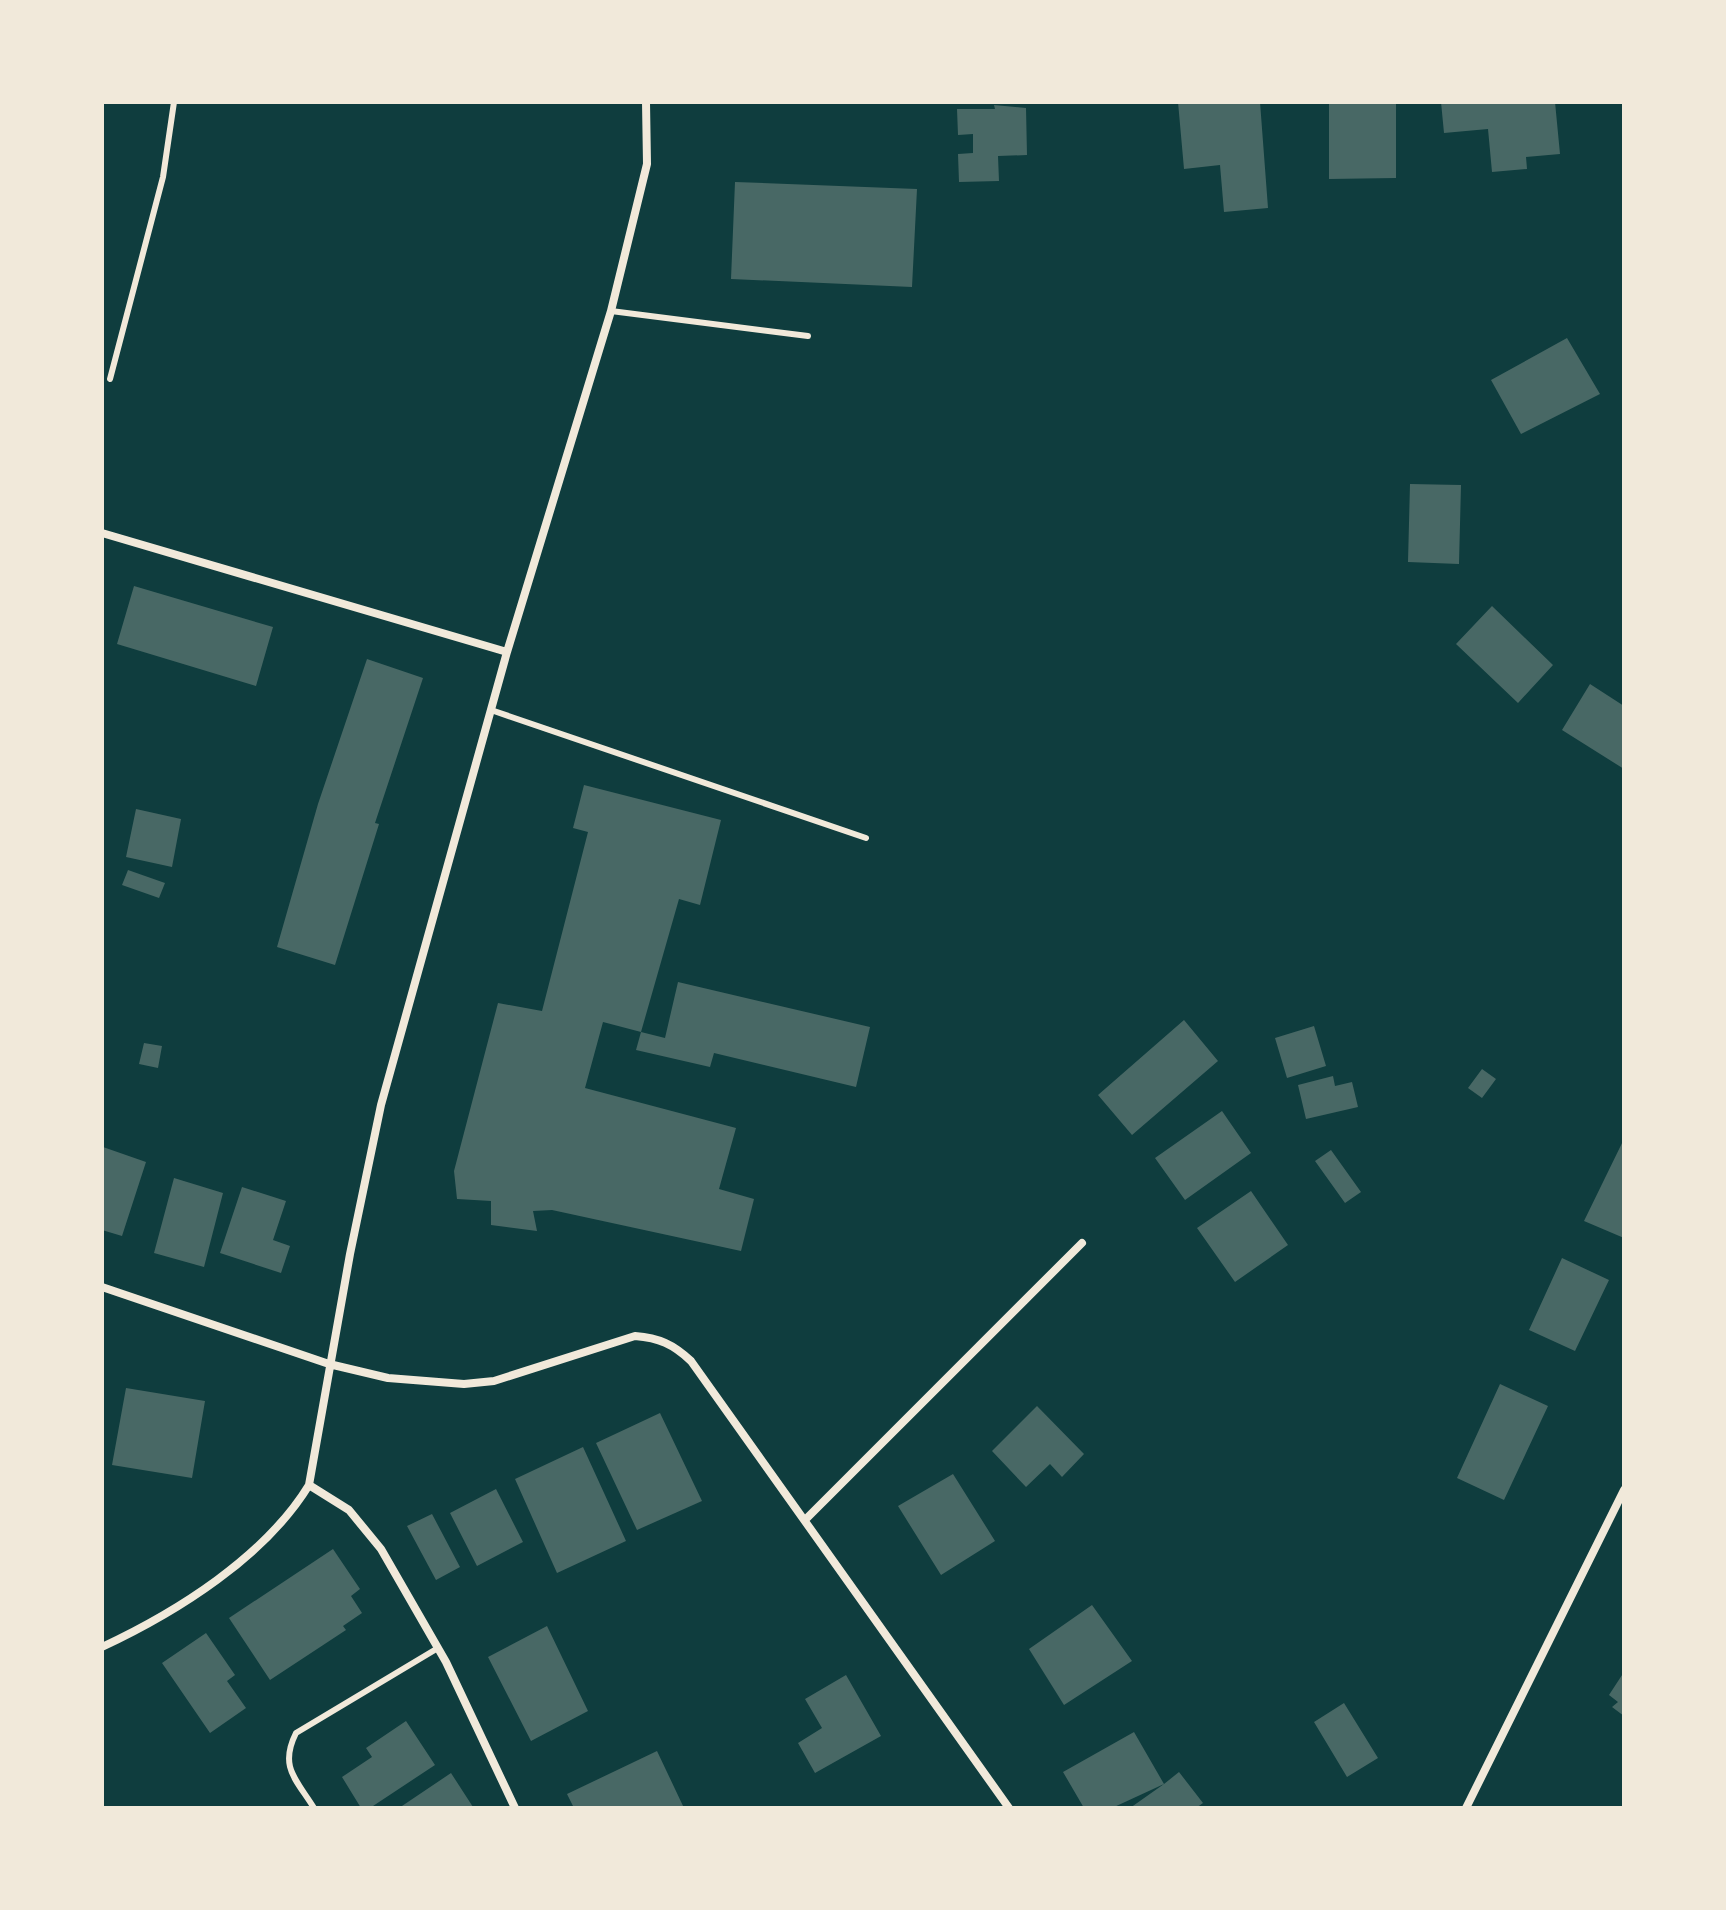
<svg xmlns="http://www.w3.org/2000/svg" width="1726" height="1910" viewBox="0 0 1726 1910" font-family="'Nunito Sans',sans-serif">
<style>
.building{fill:#486865}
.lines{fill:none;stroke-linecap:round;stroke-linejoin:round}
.service{stroke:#f1e9da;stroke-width:6}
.minor{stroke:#f1e9da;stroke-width:8}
</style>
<rect width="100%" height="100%" fill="#0f3d3e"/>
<path class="building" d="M1178,102H1260L1268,208L1224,212L1220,165L1184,169Z
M1329,102H1396V178L1329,179Z
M1441,102H1555L1560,154L1526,157L1527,169L1492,172L1488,129L1444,133Z
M994,105L1026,108L1027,155L998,156L999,181L959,182L958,154L973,153V134L958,135L957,109H995Z
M735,182L917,189L912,287L731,279Z
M1567,338L1600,394L1521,434L1491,380Z
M1410,484L1461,485L1459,564L1408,562Z
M134,586L273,627L256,686L117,644Z
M1492,606L1553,665L1518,703L1456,644Z
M367,659L423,678L375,823L379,824L335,965L277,947L318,804Z
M1590,684L1624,706V769L1562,730Z
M584,785L721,820L700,905L679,899L641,1032L603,1022L585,1088L736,1128L719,1189L754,1199L741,1251L552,1210L533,1211L537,1231L491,1225V1201L457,1199L454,1171L498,1003L542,1011L588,832L573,828Z
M136,809L181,819L172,867L126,857Z
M128,870L165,883L159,898L122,885Z
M678,982L870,1027L856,1087L714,1053L710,1067L636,1050L641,1032L665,1038Z
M1184,1020L1218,1061L1132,1135L1098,1095Z
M1314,1026L1326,1066L1287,1078L1275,1038Z
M144,1043L162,1046L158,1068L139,1064Z
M1482,1069L1496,1079L1482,1098L1468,1088Z
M1333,1076L1335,1086L1352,1082L1358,1107L1306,1119L1298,1085Z
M1222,1111L1251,1153L1185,1200L1155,1158Z
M1624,1139V1238L1584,1221Z
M103,1147L146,1162L122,1236L102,1230Z
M1331,1150L1361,1192L1345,1203L1315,1161Z
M174,1178L223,1193L204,1267L154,1253Z
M242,1187L286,1201L273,1240L290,1246L281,1273L220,1253Z
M1251,1191L1288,1245L1235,1282L1197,1228Z
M1562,1258L1609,1280L1575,1351L1529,1330Z
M1500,1384L1548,1406L1504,1500L1457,1478Z
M126,1388L205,1401L192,1478L112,1465Z
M1037,1406L1084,1454L1062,1477L1050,1464L1026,1487L992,1451Z
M660,1413L702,1501L637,1530L596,1443Z
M583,1447L626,1541L557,1573L515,1479Z
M953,1474L995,1541L941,1575L898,1506Z
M496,1489L523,1542L477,1566L450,1513Z
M432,1514L460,1567L436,1580L407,1526Z
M333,1549L360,1589L351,1596L362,1613L343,1626L346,1630L270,1680L229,1618Z
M1092,1605L1132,1661L1064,1705L1029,1649Z
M547,1626L588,1711L531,1741L488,1657Z
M206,1633L235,1675L227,1681L246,1708L210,1733L162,1663Z
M1624,1672V1716L1612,1707L1618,1702L1609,1695Z
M846,1675L881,1736L815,1773L798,1743L822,1728L805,1699Z
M1344,1703L1378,1758L1347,1777L1314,1722Z
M406,1721L435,1765L370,1808H361L342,1777L372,1757L366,1748Z
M1134,1732L1164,1784L1179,1772L1203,1803L1196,1808H1130L1164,1784L1112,1808H1084L1063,1772Z
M657,1751L684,1808H574L567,1794Z
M451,1773L473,1807L399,1808Z"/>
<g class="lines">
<path class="service" d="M611,311L808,336
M110,379L163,177L174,102
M491,710L866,838
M314,1808C296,1779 279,1767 296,1733L438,1648"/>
<path class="minor" d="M102,533L507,652
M102,1287L329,1364L388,1378L464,1384L494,1381L635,1336C659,1338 673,1344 691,1361L1009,1808
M309,1485L349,1510L381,1549L446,1662L515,1808
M806,1519L1082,1243
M102,1647C177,1612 265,1557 309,1485L350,1254L381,1105L507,652L611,311L647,164L646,102
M1466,1808L1624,1490"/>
</g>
<rect width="1726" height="1910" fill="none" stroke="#f1e9da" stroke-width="208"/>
</svg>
